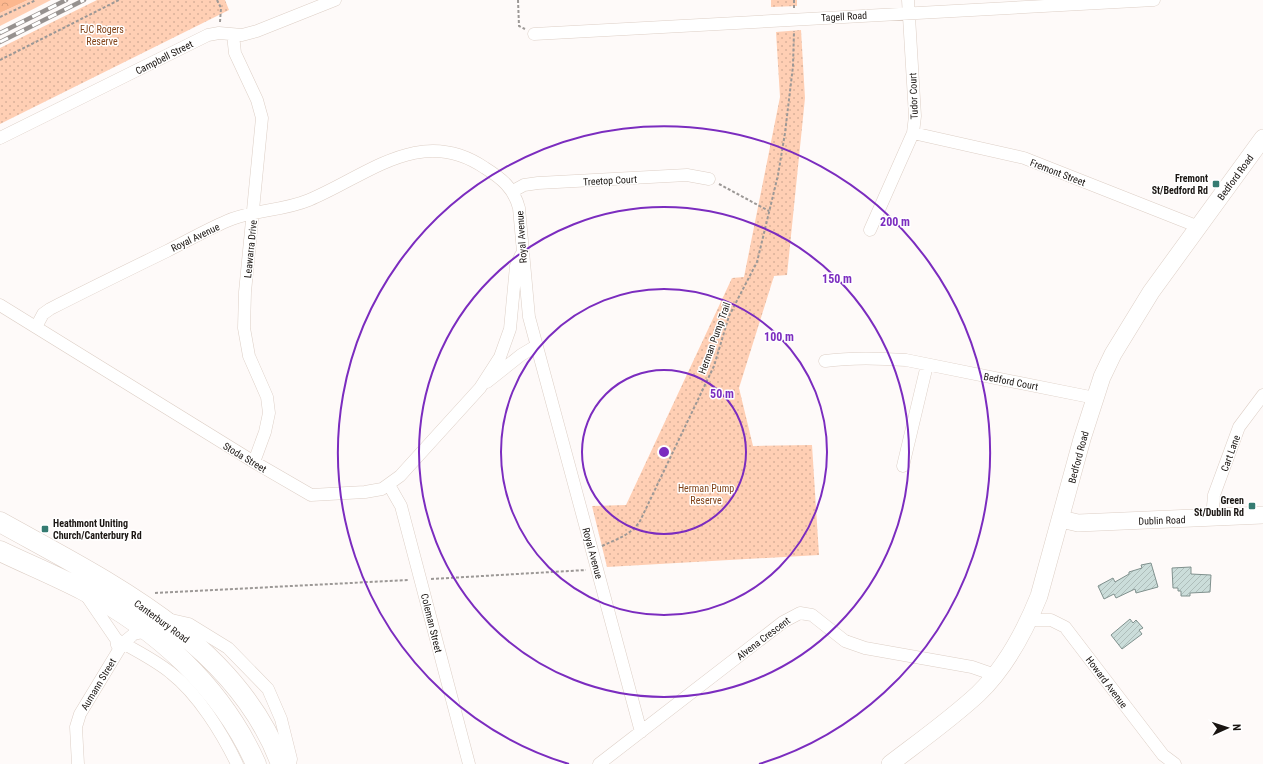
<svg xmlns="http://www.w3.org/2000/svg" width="1263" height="764" viewBox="0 0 1263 764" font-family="'Roboto Condensed',sans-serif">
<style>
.grass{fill:#ffcfb4}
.forest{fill:url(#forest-crowns)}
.park{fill:url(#park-dots)}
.building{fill:url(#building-hatch);stroke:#80918e}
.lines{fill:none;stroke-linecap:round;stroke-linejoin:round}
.street-casing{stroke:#ddcfc6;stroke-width:13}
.secondary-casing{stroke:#ddcfc6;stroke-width:18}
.primary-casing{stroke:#ddcfc6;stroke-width:21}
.path{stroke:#9c9896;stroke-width:2;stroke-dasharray:3 2;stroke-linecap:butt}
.street{stroke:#fff;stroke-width:12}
.secondary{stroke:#fff;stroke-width:17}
.primary{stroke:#fff;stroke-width:20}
.rail-casing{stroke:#96918f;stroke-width:4.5}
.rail{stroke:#fff;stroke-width:3;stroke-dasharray:9;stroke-linecap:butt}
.ring{fill:none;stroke:#7b2cbf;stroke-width:2}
.poi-dot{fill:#357b71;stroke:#fff;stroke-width:1.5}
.labels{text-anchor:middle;stroke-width:3;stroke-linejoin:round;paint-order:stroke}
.street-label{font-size:10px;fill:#1a1512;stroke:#fff}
.park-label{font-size:10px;fill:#824419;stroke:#fff}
.poi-label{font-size:10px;font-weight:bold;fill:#1a1512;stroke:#fff;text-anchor:end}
.centre{fill:#7b2cbf;stroke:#fff;stroke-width:2}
.ring-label{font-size:12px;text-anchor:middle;font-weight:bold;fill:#7b2cbf;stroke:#fff;stroke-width:3;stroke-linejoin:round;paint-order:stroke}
</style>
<defs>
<pattern id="forest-crowns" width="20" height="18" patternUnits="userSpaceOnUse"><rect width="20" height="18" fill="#fcb78e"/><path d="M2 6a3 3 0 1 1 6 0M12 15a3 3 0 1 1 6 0" fill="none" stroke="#d79c79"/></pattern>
<pattern id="park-dots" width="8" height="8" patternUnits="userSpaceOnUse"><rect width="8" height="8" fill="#ffcfb4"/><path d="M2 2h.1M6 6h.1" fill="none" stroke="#dab19a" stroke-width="1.8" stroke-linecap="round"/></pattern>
<pattern id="building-hatch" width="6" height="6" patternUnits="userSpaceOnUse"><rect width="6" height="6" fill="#cbddda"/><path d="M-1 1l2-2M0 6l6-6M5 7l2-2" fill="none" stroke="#aebdba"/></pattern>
</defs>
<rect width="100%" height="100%" fill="#fefaf9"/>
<path class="grass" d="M28,0H51L0,26V13Z"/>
<path class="forest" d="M0,0H28L0,13Z"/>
<path class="park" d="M97,0H225L229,10L0,124V48Z
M771,0H797V6L771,7Z
M801,30L805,98L787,275L774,276L739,388L753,446L812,445L819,555L607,567L592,506L626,505L732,278L744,277L780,97L776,32Z"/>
<path class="building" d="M1151,563L1158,587L1136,593L1135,589L1116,598L1114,594L1104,599L1098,586L1113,578L1115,582L1129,574V572L1142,568L1141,565Z
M1191,567V574L1211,575L1210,592L1190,593V596H1181V591H1178V588H1173L1172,568Z
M1130,619L1133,623L1136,620L1143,628L1139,630L1142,634L1122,649L1111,635Z"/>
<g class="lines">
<g class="street-casing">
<path id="street" d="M534,34L1154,0
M233,35L235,53L257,100L262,118L245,292L244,328L249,356L267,397L269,413L265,432L254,462
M913,133L1024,158L1199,227
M0,138L208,35L219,33L242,35L257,31L335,0
M513,191L524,185L538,183L687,175L709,179
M870,230L913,133L915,116L908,0
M0,305L254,462L311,495L365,492L382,489L400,476L480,388L500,357L510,329L516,266L521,255
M36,327L43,314L50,309C89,289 128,270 167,251C187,241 206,230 227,221C252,210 283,211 309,200C367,176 421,124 485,168C501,178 514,188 519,208L529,317L641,732
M825,361C852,357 879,358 906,360L1095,398
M487,382L521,355L536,346
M903,466L927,365
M389,485L401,506L469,764
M1212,518L1214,495L1239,427L1263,395
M86,595L116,639L117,645
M167,619L189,624L228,648L268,689L281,719L291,759L290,764
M1029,620H1051L1065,627L1163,755L1175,764
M116,639C134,650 154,659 171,673C198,694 222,733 237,764
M78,764L76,727L80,714L123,643L134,634L148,631
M599,764L783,622L800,613L812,615L845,641L865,648L972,667L995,675"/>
</g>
<g class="secondary-casing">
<path id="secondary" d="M1061,519L1078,523L1263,515
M890,764C920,741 951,719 978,694C1006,667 1025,631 1039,596L1082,439L1102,377L1113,354L1151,292L1263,138"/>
</g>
<g class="primary-casing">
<path id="primary" d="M0,522C106,581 236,642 281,764
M0,551C27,564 56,576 83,590C157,629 221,686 256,764"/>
</g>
<path class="path" d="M217,0L221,8L220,22
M518,0L519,26L525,29
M794,0V9
M0,17L36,0
M0,60L119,0
M719,184L769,211
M602,546C617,539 631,535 640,521L714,366L729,316L757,262L778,175L785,133L793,66L794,31
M431,579L586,570
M155,593L409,580"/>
<use href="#street" class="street"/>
<use href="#secondary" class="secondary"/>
<use href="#primary" class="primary"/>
<g class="rail-casing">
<path id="rail" d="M0,33L66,0
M0,42L84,0"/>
</g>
<use href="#rail" class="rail"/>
</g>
<g class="ring">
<circle cx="664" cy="452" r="82"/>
<circle cx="664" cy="452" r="163"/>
<circle cx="664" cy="452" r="245"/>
<path d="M569 764A326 326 0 1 1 759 764"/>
</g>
<g class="poi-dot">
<rect x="1212" y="180" width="8" height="8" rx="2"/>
<rect x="1248" y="502" width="8" height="8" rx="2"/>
<rect x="41" y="525" width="8" height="8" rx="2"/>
</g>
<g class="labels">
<g class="street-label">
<text transform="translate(844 16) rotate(-3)" y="4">Tagell Road</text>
<text transform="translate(164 57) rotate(-27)" y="4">Campbell Street</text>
<text transform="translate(913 96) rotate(-92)" y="4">Tudor Court</text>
<text transform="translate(1058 172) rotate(21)" y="4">Fremont Street</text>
<text transform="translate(1235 177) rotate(-54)" y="4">Bedford Road</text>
<text transform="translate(610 180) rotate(-3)" y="4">Treetop Court</text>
<text transform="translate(195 237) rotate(-26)" y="4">Royal Avenue</text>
<text transform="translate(521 237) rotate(-94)" y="4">Royal Avenue</text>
<text transform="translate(250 249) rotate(-84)" y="4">Leawarra Drive</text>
<text transform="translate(714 338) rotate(-70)" y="4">Herman Pump Trail</text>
<text transform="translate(1011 381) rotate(11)" y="4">Bedford Court</text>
<text transform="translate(1230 453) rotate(-70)" y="4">Cart Lane</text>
<text transform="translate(245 457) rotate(31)" y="4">Stoda Street</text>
<text transform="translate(1078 457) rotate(-75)" y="4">Bedford Road</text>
<text transform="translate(1162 520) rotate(-2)" y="4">Dublin Road</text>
<text transform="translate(593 553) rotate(75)" y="4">Royal Avenue</text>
<text transform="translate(162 621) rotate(36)" y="4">Canterbury Road</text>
<text transform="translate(432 623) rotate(76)" y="4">Coleman Street</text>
<text transform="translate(763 638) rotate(-37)" y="4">Alvena Crescent</text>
<text transform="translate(1107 682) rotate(53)" y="4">Howard Avenue</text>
<text transform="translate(98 684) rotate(-59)" y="4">Aumann Street</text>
</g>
<g class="park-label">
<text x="102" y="33">FJC Rogers<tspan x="102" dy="12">Reserve</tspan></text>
<text x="706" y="492">Herman Pump<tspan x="706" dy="12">Reserve</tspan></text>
</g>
<g class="poi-label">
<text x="1208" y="182">Fremont<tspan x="1208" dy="12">St/Bedford Rd</tspan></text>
<text x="1244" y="504">Green<tspan x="1244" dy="12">St/Dublin Rd</tspan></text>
<text x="53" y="527" text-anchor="start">Heathmont Uniting<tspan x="53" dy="12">Church/Canterbury Rd</tspan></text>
</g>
</g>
<circle cx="664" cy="452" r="6" class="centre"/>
<g class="ring-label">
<text x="895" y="226">200 m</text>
<text x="837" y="283">150 m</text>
<text x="779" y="341">100 m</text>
<text x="722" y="398">50 m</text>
</g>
<g transform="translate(1227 728) rotate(87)" stroke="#ffffff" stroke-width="3" paint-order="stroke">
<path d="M0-3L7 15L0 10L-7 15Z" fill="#1a1512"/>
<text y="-6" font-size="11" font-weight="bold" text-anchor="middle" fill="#1a1512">N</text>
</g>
</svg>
